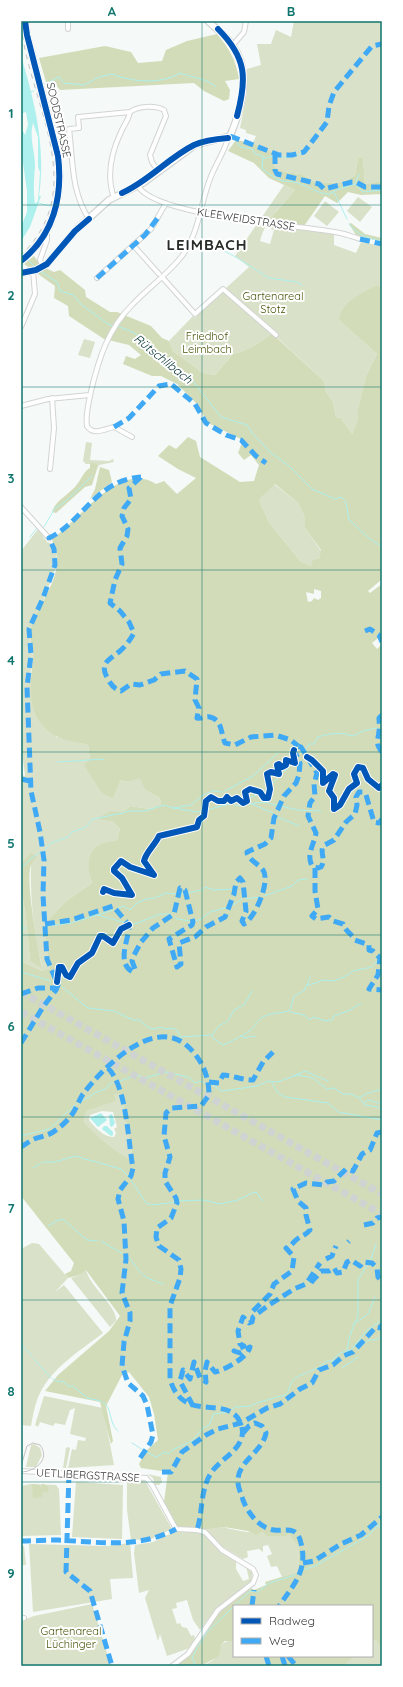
<svg xmlns="http://www.w3.org/2000/svg" width="403" height="1687" viewBox="0 0 403 1687" font-family="Quicksand,sans-serif">
<style>
.green{fill:#d9e1c8;fill-rule:evenodd}
.forest{fill:#d2dcb8;fill-rule:evenodd}
.water{fill:#aef0ed;fill-rule:evenodd}
.lines{fill:none;stroke-linecap:round;stroke-linejoin:round}
.stream{stroke:#aef0ed;stroke-width:1}
.highway-tunnel{stroke:#cfd3d1;stroke-width:7;stroke-dasharray:7 3.5;stroke-linecap:butt}
.street-casing{stroke:#d2d4d3;stroke-width:6}
.secondary-casing{stroke:#d2d4d3;stroke-width:8}
.primary-casing{stroke:#d3d5d4;stroke-width:8}
.street{stroke:#fefefe;stroke-width:4}
.secondary{stroke:#fefefe;stroke-width:5.5}
.primary{stroke:#e1e5e0;stroke-width:6}
.tram{stroke:#c3c4c3;stroke-width:1}
.rail{stroke:#c3c4c3;stroke-width:1;stroke-dasharray:5 5;stroke-linecap:butt}
.quiet{stroke:#3fa9f5;stroke-width:5;stroke-dasharray:10 5;stroke-linecap:butt}
.cycleway-casing{stroke:#fff;stroke-width:8}
.cycleway{stroke:#0057b8;stroke-width:6}
.grid{fill:none;stroke:#0f766e;stroke-width:1;stroke-opacity:0.55}
.labels{text-anchor:middle;stroke-width:4;stroke-linejoin:round;paint-order:stroke}
.street-label{font-size:11px;fill:#373937;stroke:#fff}
.park-label{font-size:11px;fill:#4a570c;stroke:#fff}
.water-label{font-size:12px;font-style:italic;fill:#023130;stroke:#fff}
.district-label{font-size:15px;font-weight:bold;letter-spacing:1px;fill:#282c29;stroke:#fff}
.neatline{fill:none;stroke:#0f766e;stroke-width:1.5}
.grid-label{font-size:13px;text-anchor:middle;font-weight:bold;fill:#0f766e}
</style>
<rect width="100%" height="100%" fill="#f5f9f7"/>
<path class="green" d="M294,21H382V181L365,184L363,157L358,158L355,175L342,183L316,182L301,174L285,172L273,167L274,153L253,143L256,136L246,133V130L240,128L247,93V69L261,65L257,44H271L276,30L291,37Z
M284,185L295,190C282,206 265,220 260,241L270,244L274,230L270,229L273,225L334,234V245L356,253L361,242L382,246V287L378,285L339,320L377,354L366,376L358,408V419L352,434L341,418L336,417L333,402L326,392L324,381L225,289L249,267L235,256Z
M358,197L372,207L360,222L347,211Z
M325,201L339,212L327,226L314,216Z
M221,292H225L271,334C259,343 248,351 233,354L215,375L203,373L173,351L169,341L193,316L195,318Z
M84,339L95,342L90,358L78,355Z
M86,442L92,443L90,460L109,461L113,459L114,462L99,465V467L97,464H86L83,461Z
M274,484L298,503L305,518V528L321,551L319,560L311,566L300,561L268,521C266,512 260,507 258,499Z
M39,528L44,533L42,535L47,542L53,544L56,550L57,564L44,599L33,622L30,640L33,656L30,675L56,737L88,745L90,759L120,780L128,782L141,777L145,790L160,798L161,804L150,809L130,806L127,809L102,820L113,822L120,829L117,840L97,847C90,859 88,870 92,883L68,900L47,951L51,970L42,971L21,961V887L26,917L30,961L42,967C34,934 30,899 31,865L21,864V775L25,776L21,742V551Z
M121,1093L133,1160L131,1161C120,1156 89,1133 85,1123C83,1118 85,1115 87,1111L115,1101L114,1094ZM102,1111L113,1112L117,1127L114,1129L116,1133L114,1137C105,1138 94,1127 89,1120L90,1115Z
M32,1243L39,1244L68,1278L55,1292L64,1285L103,1333C81,1350 53,1367 40,1393C35,1403 33,1415 31,1426L21,1425V1249Z
M84,1270H86C90,1287 118,1307 116,1321L110,1327L71,1278L79,1275Z
M44,1396L103,1408L114,1465L68,1468L72,1449L76,1450L78,1440L85,1441L86,1438L70,1434L75,1408L70,1410L65,1425L55,1423L53,1426L40,1422L38,1427L35,1425Z
M34,1444L40,1448L42,1455L36,1467H26L31,1445Z
M68,1447L70,1448L66,1468H63L66,1448Z
M147,1474L161,1477L162,1482L159,1485H155L153,1478Z
M127,1480L144,1481L146,1483L172,1529L151,1539L131,1540L127,1510Z
M76,1482L123,1485L122,1539L72,1537Z
M31,1484L56,1485L59,1489L61,1535L21,1536V1486Z
M224,1527C235,1531 251,1533 262,1532L266,1536L289,1533L299,1548L298,1572L282,1577L277,1566L271,1567L267,1556L272,1554L268,1545L263,1546V1552L259,1549L247,1551L248,1557L243,1559L221,1546L205,1530Z
M176,1531L201,1532L236,1560V1569L243,1581L249,1579L246,1566C252,1569 254,1574 251,1581L216,1609L200,1630L193,1620L187,1600L176,1603L177,1608L172,1609L177,1624L180,1623L182,1627L187,1628L191,1636L194,1635L195,1640L190,1648L167,1656L160,1634L158,1641L145,1598L149,1590L139,1593L134,1553L135,1545L153,1542Z
M130,1543L133,1578L110,1579L112,1599L33,1612L29,1544L107,1546Z
M24,1546L26,1565H21V1547Z
M92,1604L111,1666H21V1621L34,1616Z
M233,1640L234,1656H266L269,1666H201C205,1664 209,1663 213,1660C222,1651 215,1643 233,1640Z
M376,1640L382,1650V1666H343L352,1656H372V1642Z"/>
<path class="forest" d="M217,34C229,48 236,60 239,79L225,81L230,90L229,99L224,101L204,91L194,83L60,90L53,82H46L39,58L105,46L131,52L138,63L162,61L166,50L187,41Z
M236,140L253,143L274,153V167L285,172L301,174L316,182L342,183L355,175L358,158L363,157L365,184L382,181V194L361,195L348,192L337,203L325,196L304,226L269,220L295,190L269,178L254,163L228,151Z
M351,223L365,234L382,238V242L356,235L349,224Z
M34,256L41,266L54,272L60,270L85,290L86,297L110,312H117L151,326L162,338L169,341L173,351L203,373L215,375L233,354C248,351 259,343 271,334L277,338L324,381L326,392L333,402L336,417L341,418L352,434L358,419V408L366,376L377,354L339,320C342,301 362,293 378,285L382,287V582L381,580L368,591L370,593L382,584V635L372,643L377,649L382,644V1650L376,1640L372,1642V1606H234V1641H225L221,1645L219,1656L201,1666H174L189,1655L219,1611L247,1590L251,1588L254,1590L266,1585L265,1582L298,1572L299,1548L289,1534L286,1536H266L262,1532L256,1535L248,1531L224,1527L205,1530L195,1528L182,1529L177,1526L164,1502L168,1472L141,1468L139,1464L146,1451L158,1440L154,1414L149,1397L129,1372L122,1375L106,1406L113,1441L111,1444L100,1402L45,1391L58,1375L109,1331L120,1316L86,1270L79,1275L68,1278L65,1274L71,1271L74,1263L21,1196V961L42,971L50,969L47,951L45,924L68,900L92,883C88,870 86,858 96,847C100,843 112,842 117,840L120,829L113,822L102,820L98,818L111,811C118,813 125,812 130,806L150,809L161,804L160,798L145,790L140,778L128,782L120,780L113,798L102,793L84,765L90,759L88,745C78,742 64,741 56,736C25,718 30,687 33,657C34,647 27,638 31,628C38,605 59,582 57,557C56,550 53,545 52,539C79,521 119,460 156,484L164,481L177,494L196,478L178,469L158,456L169,445L176,449L188,437L196,441L200,457L240,482L254,481L259,465L251,455L244,460L238,453L243,440L208,423L196,403L177,384L161,376H152L123,364L126,356L135,359L141,355L129,345L104,339L69,316L68,306L54,298L55,286L24,264ZM275,484L298,503L305,518V528L321,550L319,559L313,560L311,566L300,561L268,521C266,512 260,507 259,499ZM314,589L321,591V598L318,600L314,598L312,601L308,602L306,592L314,594ZM114,1094H121L133,1160C126,1161 89,1131 85,1123C83,1119 85,1115 87,1111L116,1101Z
M90,463L97,464L98,466L92,485L85,487L56,513L52,512C55,500 71,494 78,483C82,478 84,471 90,468Z
M100,467L109,470L112,482L90,499L95,489Z
M31,853L37,857C35,859 32,862 31,865C25,879 38,950 42,968L30,961L26,917L21,887V864Z
M32,1484L39,1485L41,1488L42,1484H44L49,1488L47,1493L43,1491L42,1497L33,1498Z
M266,1656H352L353,1657L343,1666H269Z"/>
<path class="water" d="M21,56C35,102 46,148 39,196H41L30,227L21,241V227L27,212V191L21,149ZM26,112L28,125L25,135L22,129L23,113ZM33,123L38,137V167L40,172L38,201L35,204C33,192 34,179 35,166C35,151 29,138 33,123Z
M101,1113L107,1120L98,1127L90,1118Z
M112,1114L115,1123L112,1127L110,1126L109,1115Z
M104,1126H107L113,1132V1135L111,1136L102,1129Z"/>
<g class="lines">
<path class="stream" d="M45,84L59,77L64,83L84,85L99,77L112,74C132,82 160,85 180,73C193,78 206,78 216,87
M29,92L34,91
M237,143L241,147L252,149L255,154L263,156L262,168C267,173 276,179 283,181C287,182 293,181 298,183C309,187 318,194 330,194L336,190L355,184L363,192L382,190
M279,157H291L305,153
M263,159L273,156
M355,184L359,174
M334,192L347,219
M38,203L50,206
M349,224C357,235 369,239 382,241
M195,242L219,248L239,259L269,278L297,282L302,285
M27,259L36,268
M40,271L57,282L60,291L73,295L82,305L108,324L113,326
M117,326L133,332L148,343L165,363L192,380L221,417L247,425L253,434L270,452L289,466L312,489L335,499L341,497L346,502L349,520C361,529 367,540 382,546
M44,527L55,508L65,502L92,476
M30,537L37,528
M305,750L309,744H314L318,737C329,733 343,732 353,736L363,731L377,728
M299,754L301,752
M57,762L104,759
M281,775L291,765L296,757
M270,786L278,778
M225,791L253,776L278,753
M263,792L268,788
M248,798L260,794
M240,800L245,799
M252,804L273,813
M173,808L198,812L234,803L236,806L263,802L298,810L321,811
M278,817L299,826
M45,850L51,843L68,837L72,832L86,827L93,819L123,813L128,811H145L164,805L173,808L191,805L203,795L213,791L222,792
M21,869L30,859L42,851
M187,893L202,890L205,887L213,890L234,889
M180,894H184
M264,896L292,886L298,880L307,879
M246,899L259,897
M233,905L242,899
M118,908L123,906L130,910L137,903L146,899L155,898L166,893L177,894
M98,915L113,910
M175,917L177,919L191,921
M196,921L201,919L210,912L229,907
M130,924H135L160,914H171
M49,926L71,923L97,915L127,923
M21,928H26
M21,972L51,981
M307,986L310,977
M62,987L88,1008L114,1011L133,1020H139L149,1028L156,1029L160,1027L165,1029L172,1028L177,1030L180,1037L211,1035L214,1039L223,1045C228,1043 249,1033 253,1028C256,1023 258,1020 263,1017C272,1012 282,1014 290,1010L294,996L305,990L306,986L324,980L333,981L344,977L353,971L372,967L382,955
M290,1012L304,1015L309,1020L314,1017L325,1021L332,1020L334,1016L350,1010L361,1003
M212,1035L219,1026L228,1021L234,1010L244,1005L252,991
M241,1036L245,1038L253,1036L256,1037
M293,1076L305,1071L328,1081
M120,1081L132,1077L140,1076L145,1078L166,1072L188,1077L195,1083L201,1081L205,1083
M272,1083L278,1093L285,1097L328,1103L338,1112L382,1120
M211,1084L222,1091L257,1086L268,1081L277,1082L297,1075L313,1078L327,1089L334,1088L343,1094H351L359,1098L366,1094L382,1089
M360,1099L365,1105L378,1107L382,1111
M79,1103L95,1093L107,1088L110,1083H113
M364,1103L369,1100L379,1103L382,1102
M21,1136L49,1129L76,1104
M43,1162H55L75,1156L121,1169L129,1177
M33,1168L41,1163
M21,1177L23,1175
M131,1180L146,1203L153,1205L175,1202
M179,1201L204,1200L220,1204L238,1200L254,1192L257,1193L263,1201
M48,1226L60,1219L64,1220L87,1240L97,1241
M101,1241L123,1254
M127,1255C143,1275 138,1275 163,1284
M354,1324L358,1317V1280L371,1259L376,1244
M21,1344L32,1356
M357,1350C363,1345 367,1338 376,1340L382,1336
M347,1351L349,1339L354,1324L368,1314L375,1297
M34,1359L51,1378
M342,1368L358,1357
M53,1379L59,1382L63,1381L68,1386H73L87,1398L101,1401
M103,1402C113,1408 108,1423 118,1431
M232,1409L236,1407L251,1406L256,1403L285,1395C290,1391 289,1386 292,1381C296,1375 308,1374 314,1369H317L327,1361H333C336,1354 344,1351 351,1350L367,1330L382,1320
M132,1443L143,1450
M146,1452L156,1457L165,1452L169,1454L172,1450L192,1441L202,1429L209,1425L214,1414L228,1412
M379,1518L382,1510
M377,1526L382,1528
M305,1569L315,1566L368,1536L382,1521
M191,1666L195,1663L192,1659C196,1648 201,1643 207,1632L250,1591L258,1592L269,1583L295,1575"/>
<path class="highway-tunnel" d="M21,992L382,1194
M21,1012L382,1214"/>
<g class="street-casing">
<path id="street" d="M68,29V21
M233,45L244,32L246,21
M138,186C156,217 302,225 340,233C346,234 353,237 360,239
M114,198C106,175 111,153 121,132C124,125 129,119 130,112
M89,219C71,192 73,160 69,129L79,128L78,117L130,112C138,106 155,105 164,110L166,116L150,155L152,162L158,171
M133,245L159,274
M43,267L40,260L47,240V231
M162,277L195,314L223,289L276,335
M97,278L151,229L166,203
M21,327L35,294L33,271
M21,406L48,399L90,395
M132,437L114,427C105,429 93,436 87,426C85,415 89,402 91,391C99,358 108,329 132,305C148,288 168,274 182,256C199,233 200,205 210,179C215,165 224,153 228,138
M50,469L54,428L52,398
M21,507L49,538
M21,1471L146,1478L152,1485L176,1529L197,1530L205,1532L222,1550L253,1569L256,1575L253,1583L218,1610L188,1654L172,1666
M21,1619L24,1618"/>
</g>
<g class="secondary-casing">
<path id="secondary" d="M21,273L36,270L47,264L75,231L109,200L143,183L195,145L230,136C242,108 252,71 232,45C226,35 216,29 208,21"/>
</g>
<g class="primary-casing">
<path id="primary" d="M21,261C54,235 63,196 58,156L27,35L25,21"/>
</g>
<use href="#street" class="street"/>
<use href="#secondary" class="secondary"/>
<use href="#primary" class="primary"/>
<path class="tram" d="M21,1466L27,1446L33,1443L40,1445C51,1459 35,1472 21,1472"/>
<path class="rail" d="M21,25C29,103 91,188 21,255"/>
<path class="quiet" d="M230,136L279,155H292L304,152L327,122L329,106L334,92L372,46L382,44
M275,154V170L277,174L319,184L324,189L352,182H356L365,187H382
M360,239L382,244
M97,278L145,235L160,215
M114,427L129,418L159,386L171,384L195,404L206,423L226,435L241,440L256,456L266,463
M141,477L129,488L131,499L124,508L122,516L128,529L127,536L120,548L122,564L115,580L110,603L120,611L129,622L134,633C130,640 126,646 120,651C108,661 98,663 109,681C112,686 115,689 121,691L131,684L140,685L154,680L161,674L185,671L197,679L195,700L199,708L197,718C202,719 206,716 210,717C223,720 221,735 225,743L235,745L251,737L275,735L291,740L298,746
M365,631L370,629L379,635L382,642
M382,715L379,718C379,722 380,727 379,731C378,741 375,743 382,752
M21,779L30,781
M315,868V891L318,909L312,916L316,919L329,917L333,921L343,924C346,932 352,934 355,940L369,945V950L373,951L380,958L378,975L369,989L382,990
M45,924L71,920L113,906L129,925C130,937 115,963 133,972L135,969L132,961L133,957L141,942L153,928L174,914L180,888L185,890L193,922L192,925L169,939L177,967L181,964L179,943L195,937L206,927L225,917L234,894L236,882L240,878L243,882L246,911L242,921L244,924C255,918 271,881 263,870C259,864 247,859 247,852L265,844L271,838L274,818L284,796L296,783L299,775L300,763L294,750L296,746L301,747L317,773L314,784L315,796L310,803L308,816L316,833C314,845 306,854 312,866L318,868L321,867C326,860 320,853 323,846L334,840L346,822L355,814L357,805L356,797L359,792H363L366,795L374,822L379,823L382,819
M21,994L38,988H57
M21,1043L43,1007L56,990L58,985L47,959L43,895L44,860L40,832L31,791L27,687L31,655L29,629L43,598L55,565L54,549L49,538C83,522 96,480 141,477
M108,1068C127,1087 128,1142 133,1168L131,1176L120,1190L118,1199L124,1221L126,1259L122,1293L130,1313V1321L124,1342L122,1366L128,1383L143,1396L147,1405L153,1435L151,1442L138,1461
M209,1082L219,1083L223,1075C234,1076 243,1080 253,1080L263,1062L273,1052
M21,1147C26,1144 31,1140 37,1138C44,1136 50,1135 56,1130C62,1126 69,1119 73,1113C77,1107 79,1100 83,1094C102,1069 151,1018 185,1044C201,1057 209,1075 209,1095L201,1106L171,1108L166,1113L164,1136L170,1157L165,1173V1181L176,1198L177,1203L171,1218L157,1228L156,1237L159,1246L179,1260L181,1269L180,1278L170,1306V1379C183,1426 229,1392 241,1424C249,1448 221,1457 211,1473C200,1490 203,1512 197,1530
M364,1225L373,1223L377,1218L382,1217
M348,1242L349,1241
M326,1259L332,1256L336,1246
M311,1283C314,1278 318,1276 321,1271H329L334,1268L337,1273L343,1272L347,1262L351,1260L360,1266L363,1262L372,1263L377,1268L378,1277L382,1281
M253,1311L270,1294L274,1284L292,1271L294,1257L286,1248C292,1246 292,1243 296,1240C301,1236 306,1235 310,1230L306,1215V1208L298,1201L293,1189L306,1183L324,1185L327,1182L334,1181L346,1169L353,1171L362,1154L370,1150L377,1133L382,1132
M193,1406L180,1381L183,1370L190,1379L194,1362L200,1378L206,1382L205,1371L207,1362L215,1372C225,1370 248,1357 250,1347L240,1353L234,1351L244,1346L240,1344L238,1331L243,1317L249,1323L252,1322L253,1317L269,1305L294,1289L306,1284L320,1263
M243,1433L249,1426L255,1423L262,1426L266,1433C263,1451 239,1461 238,1479C237,1486 241,1493 243,1500C248,1513 259,1528 274,1530C280,1531 287,1529 293,1531C298,1533 300,1538 301,1543C308,1571 294,1584 279,1606
M162,1472H171L182,1452L206,1435L218,1429L241,1423L267,1408L280,1404L300,1389L312,1383L319,1370L333,1365L343,1356L353,1352L376,1327L381,1328L382,1324
M69,1473L66,1572L90,1591L112,1666
M21,1541C33,1541 46,1540 58,1540C98,1542 139,1549 176,1529
M303,1563L314,1561L341,1544L361,1535L382,1517
M252,1606L254,1590
M266,1656L269,1666
M282,1656L285,1666
M288,1656L296,1666"/>
<g class="cycleway-casing">
<path id="cycleway" d="M218,29C247,58 247,79 237,116
M122,193C149,181 168,158 194,145C205,140 216,139 228,138
M21,261C54,235 63,196 58,156L27,35L25,21
M21,273L36,270L47,264L75,231L89,219
M307,757L312,760L323,771V783L333,774L335,775L329,791L334,798V809L340,805L349,789L357,783L354,774L358,767L363,768L368,779L379,788L382,785
M103,892L104,889L114,893L132,895L122,878L114,871V869L121,861L130,867L154,875L144,861C146,852 155,845 159,836L197,827L199,820L204,816L206,801L211,797L218,801H224L227,797L231,801L237,798L243,803L247,801L245,792L250,789L260,792L264,798H268L270,789L267,774L271,772L279,774L277,765L279,764L282,767L286,765V760L295,763L293,753L294,750
M57,982L59,967H62L66,975L70,977L78,963L92,953L100,936H103L113,943L121,929L129,925"/>
</g>
<use href="#cycleway" class="cycleway"/>
</g>
<path class="grid" d="M202,21V1666M21,205H382M21,387H382M21,570H382M21,752H382M21,935H382M21,1117H382M21,1300H382M21,1482H382"/>
<g class="labels">
<g class="street-label">
<text transform="translate(59 120) rotate(77)" y="4">SOODSTRASSE</text>
<text transform="translate(246 219) rotate(9)" y="4">KLEEWEIDSTRASSE</text>
<text transform="translate(88 1475) rotate(3)" y="4">UETLIBERGSTRASSE</text>
</g>
<g class="park-label">
<text x="273" y="300">Gartenareal<tspan x="273" dy="13">Stotz</tspan></text>
<text x="207" y="340">Friedhof<tspan x="207" dy="13">Leimbach</tspan></text>
<text x="71" y="1635">Gartenareal<tspan x="71" dy="13">Lüchinger</tspan></text>
</g>
<g class="water-label">
<text transform="translate(163 359) rotate(39)" y="4">Rütschlibach</text>
</g>
<g class="district-label">
<text x="207" y="250">LEIMBACH</text>
</g>
</g>
<rect width="403" height="1687" fill="none" stroke="#ffffff" stroke-width="44"/>
<rect x="233" y="1605" width="140" height="52" fill="#ffffff" stroke="#afb0af"/>
<rect x="241" y="1618" width="20" height="6" fill="#0057b8" stroke="#afb0af"/>
<text x="269" y="1625" font-size="12" fill="#373937">Radweg</text>
<rect x="241" y="1638" width="20" height="6" fill="#3fa9f5" stroke="#afb0af"/>
<text x="269" y="1645" font-size="12" fill="#373937">Weg</text>
<rect x="22" y="22" width="359" height="1643" class="neatline"/>
<g class="grid-label">
<text x="112" y="16">A</text>
<text x="291" y="16">B</text>
<text x="11" y="118">1</text>
<text x="11" y="300">2</text>
<text x="11" y="483">3</text>
<text x="11" y="665">4</text>
<text x="11" y="848">5</text>
<text x="11" y="1031">6</text>
<text x="11" y="1213">7</text>
<text x="11" y="1396">8</text>
<text x="11" y="1578">9</text>
</g>
</svg>
